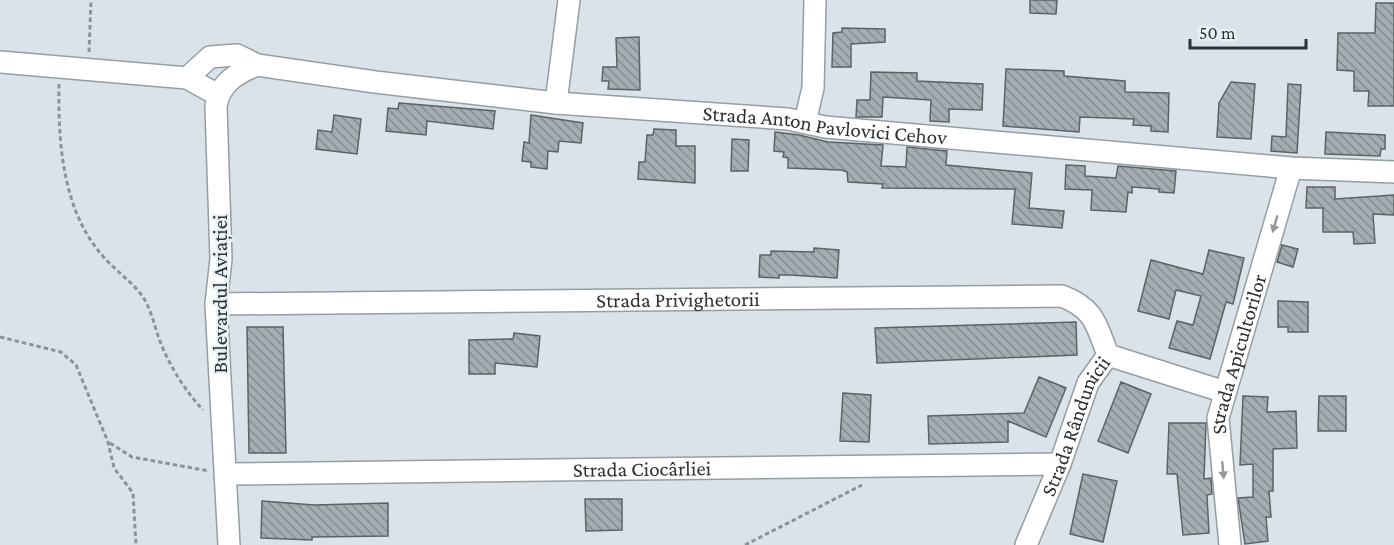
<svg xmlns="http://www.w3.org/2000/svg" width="1394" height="545" viewBox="0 0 1394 545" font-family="'Crimson Pro',serif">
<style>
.building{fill:url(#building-back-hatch);stroke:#5b6367;stroke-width:1.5}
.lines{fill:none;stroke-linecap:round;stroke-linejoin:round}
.minor-casing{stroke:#959ea3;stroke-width:24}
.path{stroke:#8c9397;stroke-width:3;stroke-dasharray:4.5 3;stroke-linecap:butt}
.minor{stroke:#fff;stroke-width:21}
.oneway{fill:#969899}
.labels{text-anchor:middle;stroke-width:4.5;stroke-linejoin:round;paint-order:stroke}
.street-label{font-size:21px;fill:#2e3133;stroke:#e7f1f6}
</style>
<defs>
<pattern id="building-back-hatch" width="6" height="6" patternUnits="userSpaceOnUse" patternTransform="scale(1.5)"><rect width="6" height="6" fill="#a4adb2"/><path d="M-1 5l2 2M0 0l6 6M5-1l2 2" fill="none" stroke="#868d91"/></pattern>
</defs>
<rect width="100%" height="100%" fill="#dae3e9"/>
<path class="building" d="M1030,0H1057L1056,14L1030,13Z
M1376,3H1394V106H1368L1369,91H1354V71L1337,70L1338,33H1375Z
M842,28L885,29V42L851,44V67H832L833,33L842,32Z
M639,37L640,90L608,89L609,81H602L603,67H617L616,38Z
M1006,69L1064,71V76L1125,81V92L1169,93L1168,132L1151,131V126L1133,125L1134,119L1080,117L1079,132L1003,126Z
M871,72L917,73V81L983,84L982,110L949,109V122L930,121L931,100L883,97L882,117H856L857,100H870Z
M1231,82L1255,84L1251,139L1217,137L1219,103Z
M1288,84L1301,85L1297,153L1271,151L1272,136L1286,137Z
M399,103L495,111L493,129L427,121L426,135L386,131L388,108L398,109Z
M334,115L361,119L357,154L316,149L318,130L332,132Z
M531,115L583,123L581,143L559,141L558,152L548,151L547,169L531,167V162L522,161L524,142L529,143Z
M654,129L676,130V146H695V183L638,179L639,162H645L647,135H653Z
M775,132L799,135L828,142L883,145L881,166L906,167L907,147L947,151L946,165L1032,173L1029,208L1064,211L1062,228L1012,224L1015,189L882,188L883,184L848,182L847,172L841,170L788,168V158L783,157L784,152L774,151Z
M1326,132L1385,135V149H1381L1380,156L1325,154Z
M732,139L749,140L748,171H731Z
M1066,165L1085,166V176L1116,178L1118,166L1176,171L1174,193L1159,192V189L1132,187V193L1128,192L1126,212L1091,210L1092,190L1065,189Z
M1307,187H1335V199L1394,195V215L1373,214L1375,243L1354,244L1353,232H1323V208H1306Z
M1282,245L1298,249L1293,267L1277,262Z
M814,248L839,250L837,278L790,275H779V278L759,277L760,255H771V251L814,252Z
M1209,250L1244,258L1233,304L1226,302L1210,359L1169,348L1177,321L1193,325L1201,296L1176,290L1169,319L1138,311L1151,260L1203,274Z
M1278,301L1308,302V332H1288V327H1278Z
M1076,322L1077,355L877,363L875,328Z
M247,327H283L286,453H249Z
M514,333L540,336L537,367L495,363V374H469V340L513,339Z
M1039,377L1066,388L1046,437L1008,421V442L929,444L928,416L1024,413Z
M1121,382L1151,394L1128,453L1098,441Z
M843,393L871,395L869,442L840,441Z
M1243,396L1268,397L1267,412L1296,411L1297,448L1273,449V491H1269L1271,517H1266L1268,541L1245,544L1238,498L1253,497V464L1240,465Z
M1319,396H1346V431H1318Z
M1169,423H1206L1204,479L1211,478L1212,494L1207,495L1209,533L1183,535L1177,474H1167Z
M1083,474L1117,481L1103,542L1070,534Z
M585,499H622V530L586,531Z
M262,501L314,505L388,503V536L312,537V540L261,538Z"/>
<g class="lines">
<g class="minor-casing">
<g id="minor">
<path d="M0,62L187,78L218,95"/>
<path id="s1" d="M187,78L210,57L237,55L257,65L375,82L556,103L788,119L825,127L1291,168L1394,172"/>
<path d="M556,103L569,0"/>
<path d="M805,122L813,88L815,0"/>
<path id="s2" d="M216,304L1062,296C1095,309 1096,324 1108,355"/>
<path id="s3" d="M225,474L1060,464"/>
<path d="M229,545L216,304L221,259L216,107C219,83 237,73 257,65"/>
<path id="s4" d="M1026,545L1060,464L1088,383L1108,355L1225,392"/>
<path id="s5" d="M1230,545L1218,418L1291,168"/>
</g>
</g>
<path class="path" d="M89,52L91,0
M59,84C58,141 62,208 101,254C114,270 131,280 143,297C152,311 155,329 161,344C171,368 186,392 203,410
M0,337L61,352L76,365L108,442L114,468L133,493L136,545
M110,443L132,457L209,471
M745,545L862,485"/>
<use href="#minor" class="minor"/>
</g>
<defs><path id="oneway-solid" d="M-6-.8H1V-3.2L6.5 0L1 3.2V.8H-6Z" transform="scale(1.5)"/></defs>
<g class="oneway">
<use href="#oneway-solid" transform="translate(1275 224) rotate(106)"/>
<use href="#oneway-solid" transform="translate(1223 470) rotate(85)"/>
</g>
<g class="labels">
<g class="street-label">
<text dy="7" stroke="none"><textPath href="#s1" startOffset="652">Strada Anton Pavlovici Cehov</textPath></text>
<text transform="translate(220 294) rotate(-90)" y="7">Bulevardul Aviației</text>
<text dy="7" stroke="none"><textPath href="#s2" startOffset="462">Strada Privighetorii</textPath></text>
<text dy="7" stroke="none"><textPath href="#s5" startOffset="194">Strada Apicultorilor</textPath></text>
<text dy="7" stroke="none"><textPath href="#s4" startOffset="129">Strada Rândunicii</textPath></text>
<text dy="7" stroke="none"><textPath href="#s3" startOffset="417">Strada Ciocârliei</textPath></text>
</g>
</g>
<path d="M1190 39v9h116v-9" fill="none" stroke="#2e3133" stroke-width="3"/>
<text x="1199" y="39" font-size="18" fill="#2e3133" stroke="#e7f1f6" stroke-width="4.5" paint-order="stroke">50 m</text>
</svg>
